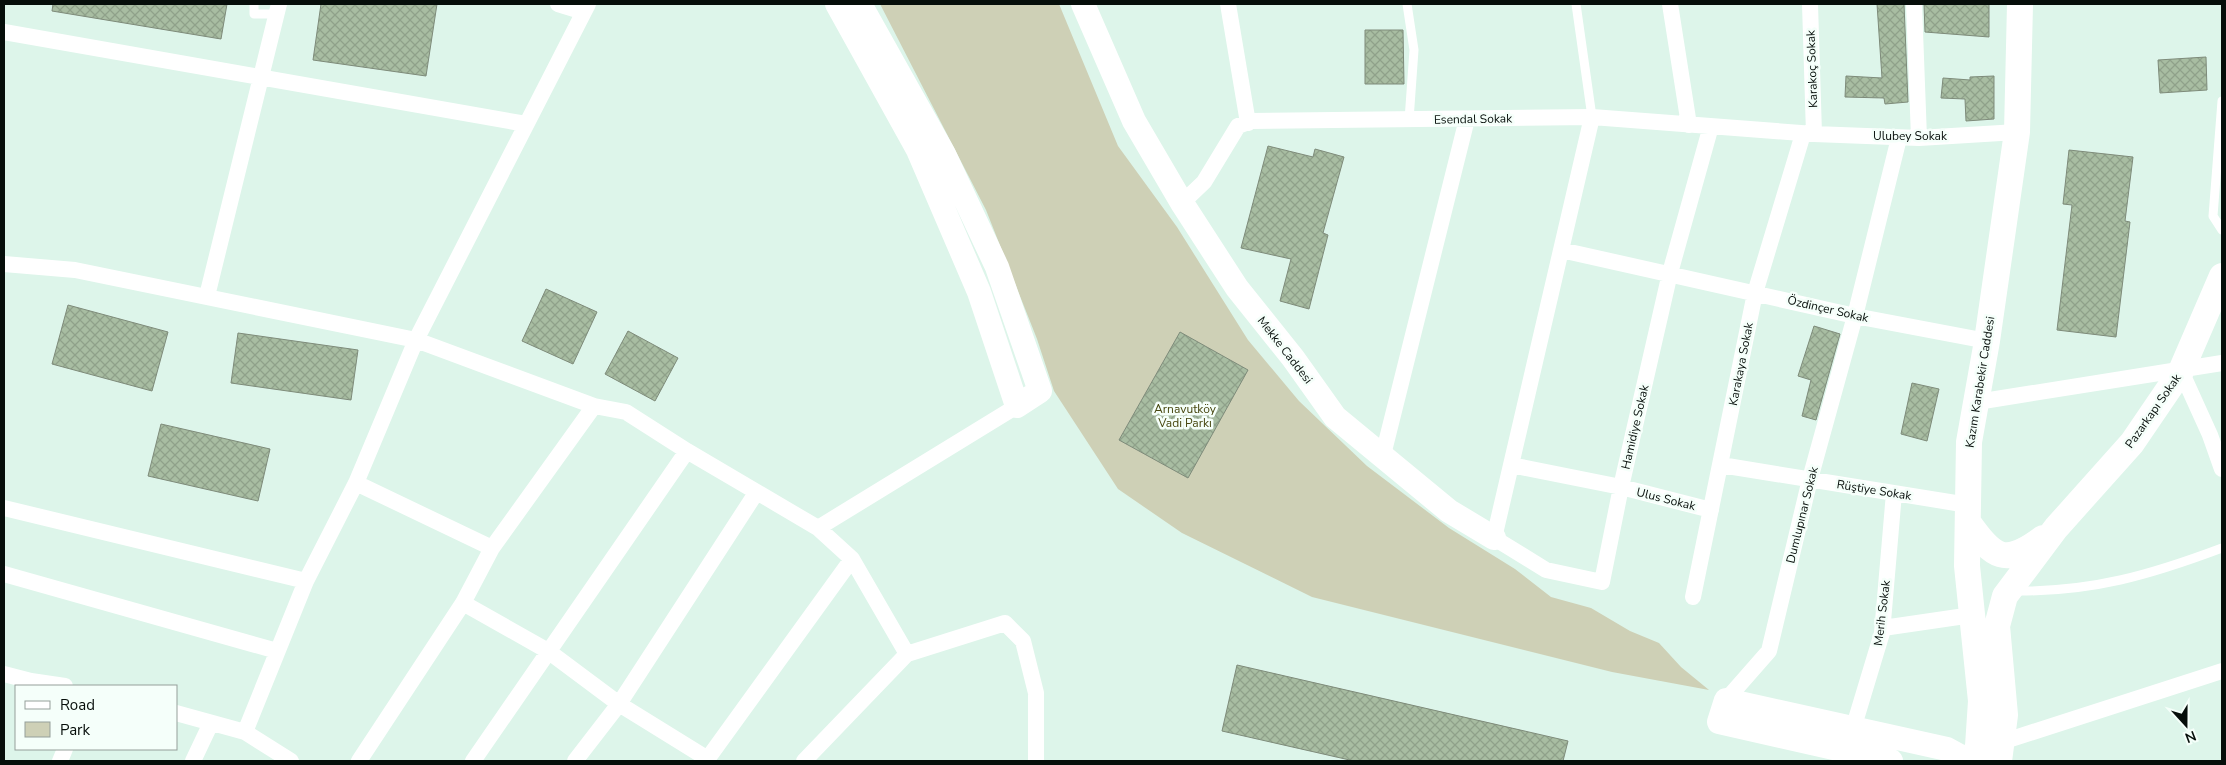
<svg xmlns="http://www.w3.org/2000/svg" width="2226" height="765" viewBox="0 0 2226 765" font-family="'Nunito Sans',sans-serif">
<style>
.park{fill:#ced0b6}
.building{fill:url(#building-cross-hatch);stroke:#7e8b7a}
.lines{fill:none;stroke-linecap:round;stroke-linejoin:round}
.lane{stroke:#fff;stroke-width:9}
.street{stroke:#fff;stroke-width:16}
.secondary{stroke:#fff;stroke-width:24}
.primary{stroke:#fff;stroke-width:26}
.labels{text-anchor:middle;stroke-width:5;stroke-linejoin:round;paint-order:stroke}
.street-label{font-size:12px;fill:#060e0a;stroke:#f5fffa}
.park-label{font-size:12px;fill:#46460e;stroke:#f5fffa}
</style>
<defs>
<pattern id="building-cross-hatch" width="8" height="8" patternUnits="userSpaceOnUse" patternTransform="scale(1.25)"><rect width="8" height="8" fill="#a8bda2"/><path d="M0 0l8 8M0 8l8-8" fill="none" stroke="#8fa18a"/></pattern>
</defs>
<rect width="100%" height="100%" fill="#ddf5ea"/>
<path class="park" d="M880,4H1059L1118,146L1177,227L1248,340L1299,401L1367,466L1449,528L1515,569L1551,597L1591,608L1630,631L1659,643L1681,667L1709,690L1612,672L1312,597L1182,533L1118,489L1054,391L1037,339L986,210Z"/>
<path class="building" d="M53,4H227L221,39L52,11Z
M321,4H437L426,76L313,60Z
M1877,4H1904L1908,102L1885,104L1884,98L1845,97L1846,76L1882,78Z
M1924,4H1989V37L1925,32Z
M1365,30H1403L1404,84H1365Z
M2206,57L2207,90L2160,93L2158,60Z
M1994,76V119L1966,121L1965,99L1941,98L1943,78L1970,80V77Z
M1268,146L1313,157L1315,149L1344,157L1323,233L1328,235L1309,309L1280,301L1291,259L1241,248Z
M2069,150L2133,157L2125,221L2130,222L2116,337L2057,330L2072,205L2063,204Z
M546,289L597,312L573,364L522,341Z
M68,305L168,332L152,391L52,364Z
M1814,326L1840,334L1816,420L1802,416L1811,380L1798,376Z
M628,331L678,358L655,401L605,374Z
M1180,332L1248,370L1188,478L1119,440Z
M238,333L358,350L351,400L231,383Z
M1912,383L1939,389L1927,441L1901,434Z
M161,424L270,449L258,501L148,476Z
M1237,665L1568,741L1563,761H1354L1222,731Z"/>
<g class="lines">
<path class="lane" d="M254,4V14H277
M1407,4L1414,50L1409,120
M1576,4L1592,117
M2222,101L2213,216L2222,230
M2014,591C2092,592 2150,575 2222,548"/>
<path class="street" d="M558,4L584,12
M1228,4L1248,123
M1670,4L1689,125
M1810,4L1814,134
M1914,4L1919,138
M4,32L526,124
M1592,117L1494,538L1546,570L1602,582L1621,487L1670,273L1711,126
M1182,203L1204,182L1238,126L1251,121L1592,117L1814,134L1919,138L2017,132
M1561,250L1855,316L1987,341
M4,264L75,270L416,340L594,406L626,412L687,451L818,528L852,559L907,654L804,761
M207,296L279,4
M2181,371L2210,435L2222,469
M1977,402L2222,363
M1383,455L1467,119
M1511,465L1621,487L1711,510
M1721,465L1968,505
M356,483L492,548
M4,508L306,581
M818,528L1017,406
M4,574L277,651
M1693,597L1755,293L1803,134
M463,603L548,651L619,704L708,759
M1883,628L1972,615
M907,654L1005,623L1023,641L1036,693V761
M4,674L31,681L65,686
M1726,700L1769,651L1810,479L1855,316L1899,138
M176,713L245,732L291,761
M1853,729L1882,633L1894,493
M245,732L306,581L356,483L416,340L588,4
M2002,742L2222,671
M60,761L65,749
M193,761L211,723
M359,761L463,603L492,548L594,406
M473,761L687,451
M575,761L619,704L756,493
M706,761L852,559"/>
<path class="secondary" d="M837,4L918,150L979,292L1017,406L1040,391L997,267L944,154L860,4
M1083,4L1134,121L1182,203L1237,288L1293,358L1335,417L1449,511L1494,538
M1891,761L1719,722L1726,700L1947,749L1969,761"/>
<path class="primary" d="M1968,522C1994,558 2004,567 2043,538
M1973,761L1978,746L1981,701L1967,566L1969,442L1987,341L2017,132L2020,4
M1999,761L2005,715L1997,626L2005,596L2056,528L2132,443L2181,371L2222,276"/>
</g>
<g class="labels">
<g class="street-label">
<text transform="translate(1812 69) rotate(-92)" y="4">Karakoç Sokak</text>
<text transform="translate(1473 119) rotate(-1)" y="4">Esendal Sokak</text>
<text x="1910" y="140">Ulubey Sokak</text>
<text transform="translate(1828 309) rotate(13)" y="4">Özdinçer Sokak</text>
<text transform="translate(1285 350) rotate(52)" y="4">Mekke Caddesi</text>
<text transform="translate(1741 364) rotate(-79)" y="4">Karakaya Sokak</text>
<text transform="translate(1980 382) rotate(-81)" y="4">Kazım Karabekir Caddesi</text>
<text transform="translate(2153 411) rotate(-55)" y="4">Pazarkapı Sokak</text>
<text transform="translate(1635 427) rotate(-77)" y="4">Hamidiye Sokak</text>
<text transform="translate(1874 490) rotate(9)" y="4">Rüştiye Sokak</text>
<text transform="translate(1666 499) rotate(14)" y="4">Ulus Sokak</text>
<text transform="translate(1802 515) rotate(-76)" y="4">Dumlupınar Sokak</text>
<text transform="translate(1882 613) rotate(-83)" y="4">Merih Sokak</text>
</g>
<g class="park-label">
<text x="1185" y="413">Arnavutköy<tspan x="1185" dy="14">Vadi Parkı</tspan></text>
</g>
</g>
<rect width="2226" height="765" fill="none" stroke="#060e0a" stroke-width="10"/>
<rect x="15" y="685" width="162" height="65" fill="#f5fffa" stroke="#959f9a"/>
<rect x="25" y="701" width="25" height="8" fill="#ffffff" stroke="#959f9a"/>
<text x="60" y="710" font-size="15" fill="#060e0a">Road</text>
<rect x="25" y="722" width="25" height="15" fill="#ced0b6" stroke="#959f9a"/>
<text x="60" y="735" font-size="15" fill="#060e0a">Park</text>
<g transform="translate(2186 725) rotate(159)" stroke="#f5fffa" stroke-width="4" paint-order="stroke">
<path d="M0-4L9 19L0 12L-9 19Z" fill="#060e0a"/>
<text y="-8" font-size="14" font-weight="bold" text-anchor="middle" fill="#060e0a">N</text>
</g>
</svg>
